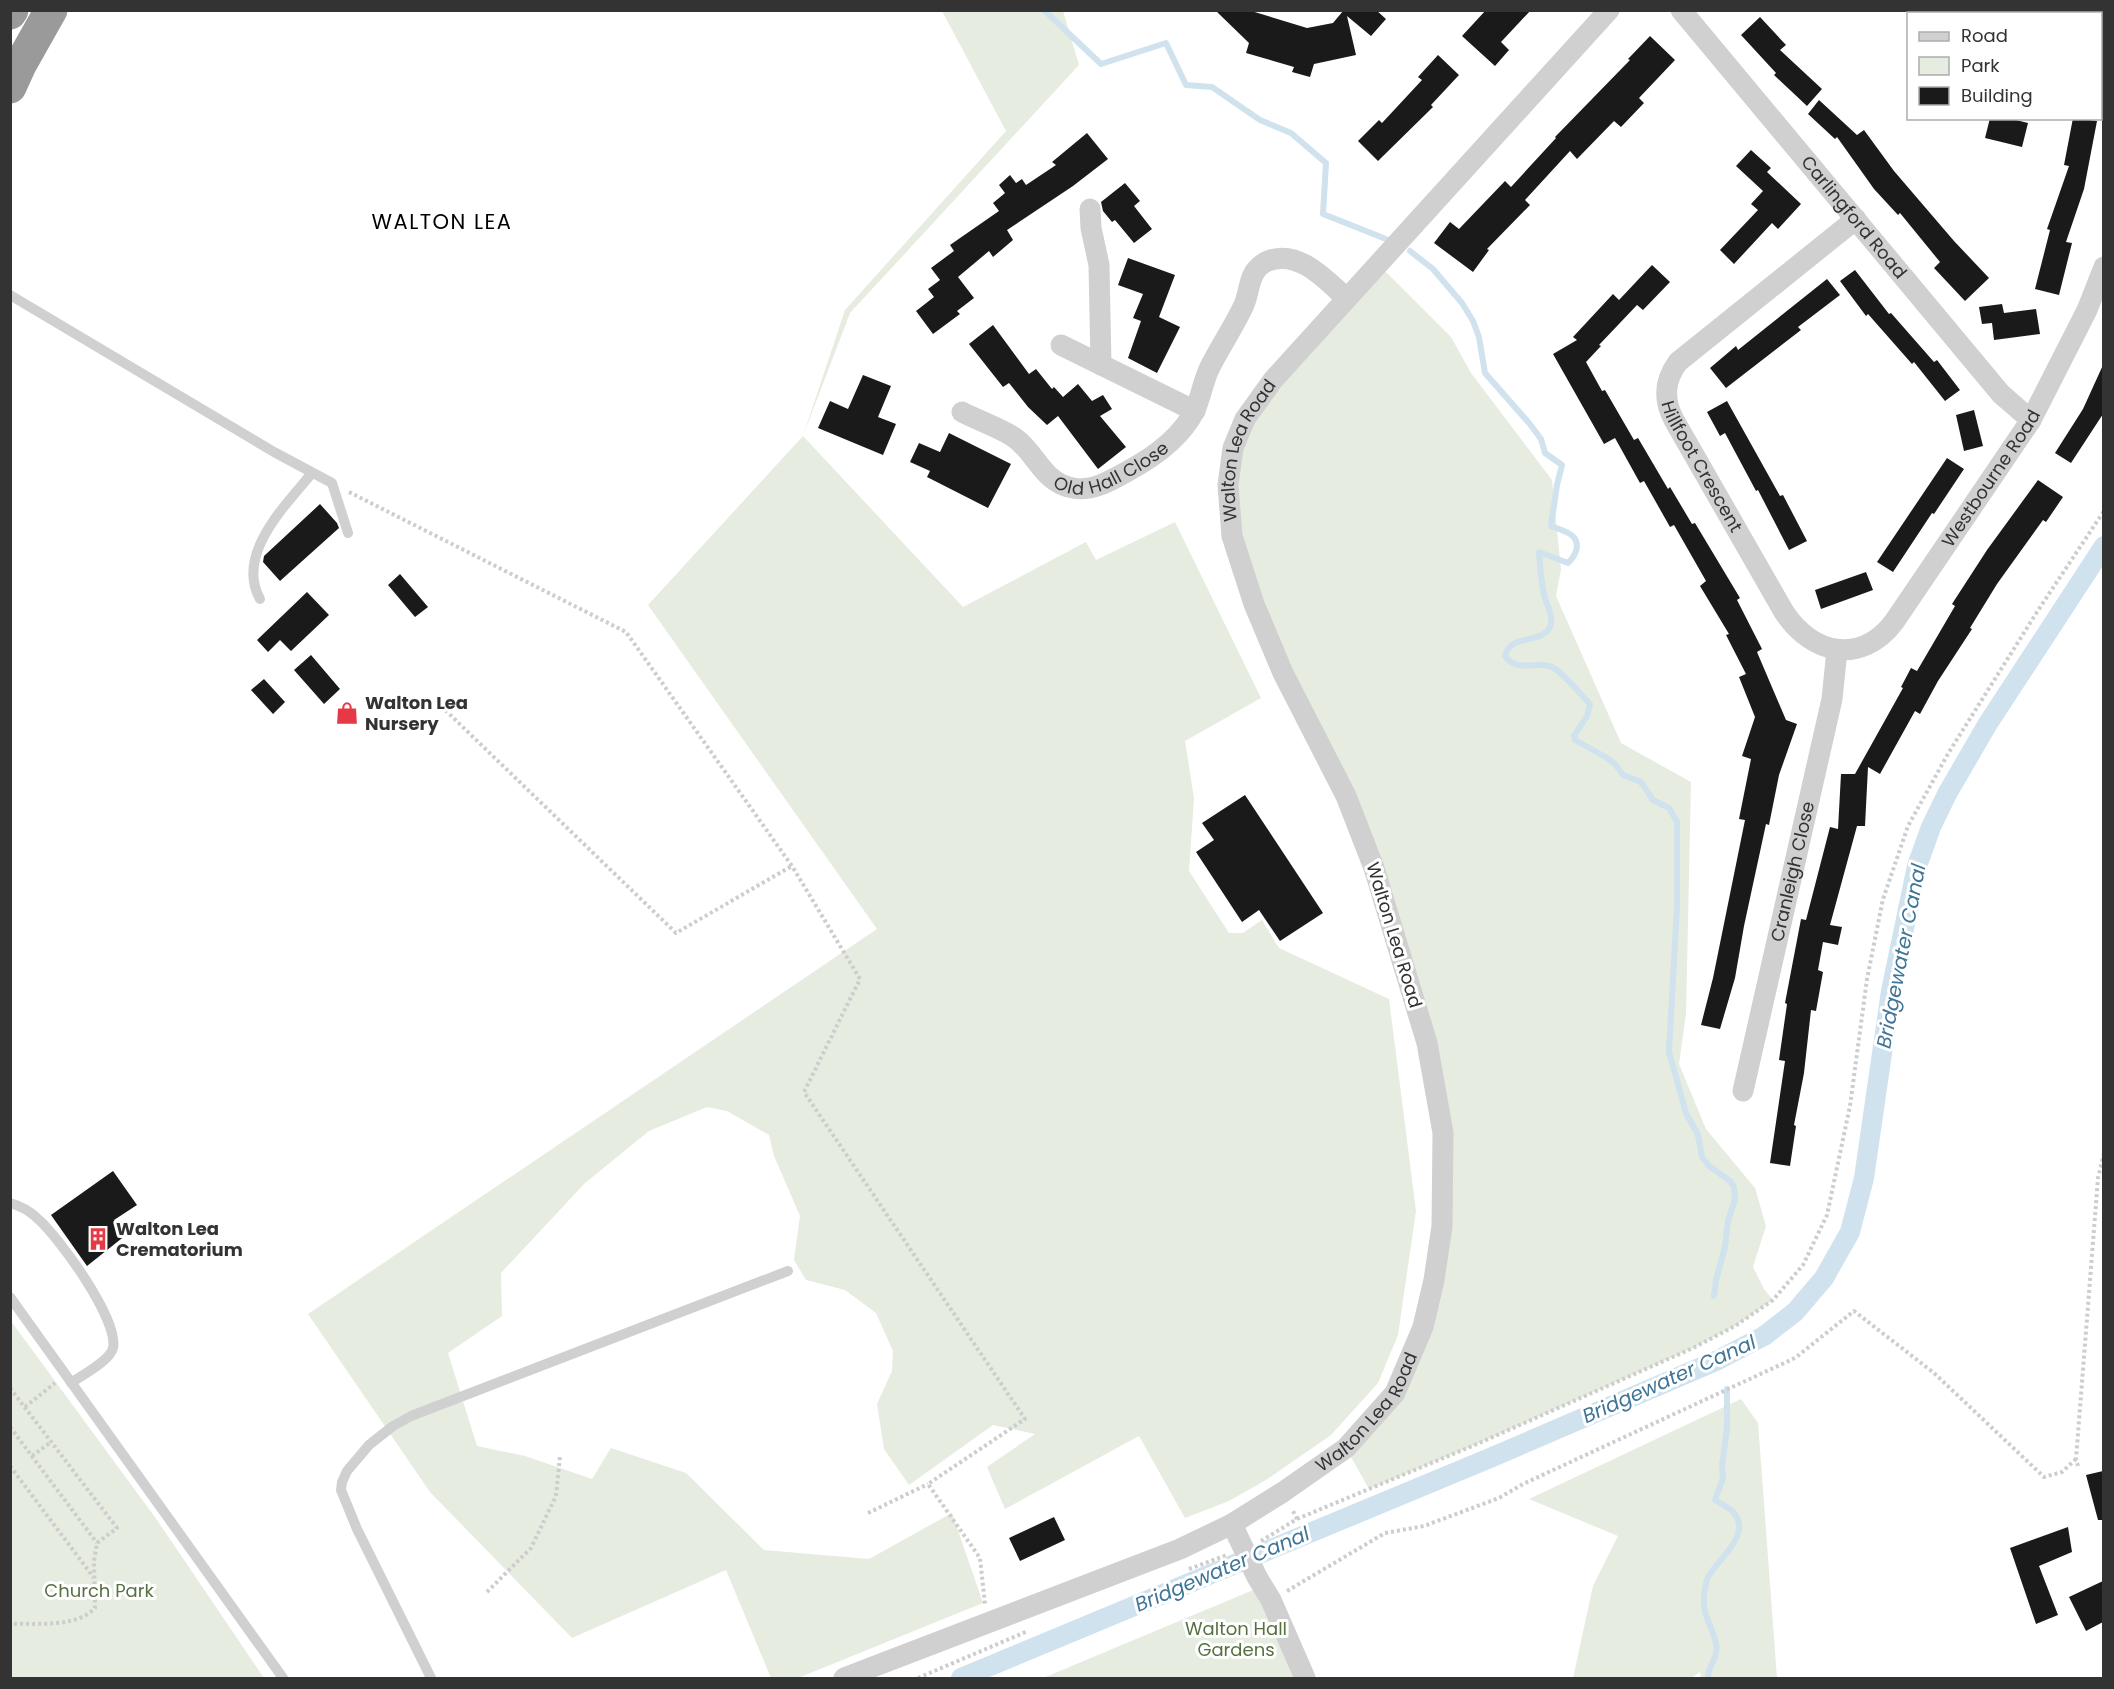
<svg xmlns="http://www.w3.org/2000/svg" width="2114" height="1689" viewBox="0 0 2114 1689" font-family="Poppins,sans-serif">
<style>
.green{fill:#e6ecdf}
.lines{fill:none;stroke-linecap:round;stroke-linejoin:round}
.stream{stroke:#cfe2ee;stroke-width:6}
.canal{stroke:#cfe2ee;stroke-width:20}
.building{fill:#1a1a1a}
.path{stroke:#cdcdcd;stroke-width:4;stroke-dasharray:3 3;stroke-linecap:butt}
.lane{stroke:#d0d0d0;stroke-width:10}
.street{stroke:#d0d0d0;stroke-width:21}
.highway{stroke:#9a9a9a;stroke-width:33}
.labels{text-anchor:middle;stroke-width:6;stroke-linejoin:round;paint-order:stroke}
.street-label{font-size:18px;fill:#333;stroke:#fff}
.poi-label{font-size:18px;font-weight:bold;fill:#333;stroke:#fff;text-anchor:start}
.park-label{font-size:18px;fill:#56703f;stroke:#fff}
.water-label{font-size:20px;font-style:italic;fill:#3f7597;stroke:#fff}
.quarter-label{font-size:21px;letter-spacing:1.5px;fill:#000;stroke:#fff}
</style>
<rect width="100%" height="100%" fill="#fff"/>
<path class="green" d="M942,11H1063L1079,65L850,313L803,436L963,607L1086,542L1096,560L1175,522L1261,698L1185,741L1194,798L1189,871L1229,933H1243L1262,920L1279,948L1389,999L1416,1211L1398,1335L1378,1383L1331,1435L1266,1480L1229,1501L1185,1518L1139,1436L1005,1509L987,1467L1035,1434L993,1425L909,1485L884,1449L877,1404L892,1371L893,1351L876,1313L845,1290L806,1280L794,1260L800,1216L774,1156L769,1135L727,1111L707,1107L649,1131L585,1183L501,1273L502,1316L448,1353L477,1446L525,1456L592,1479L611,1448L686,1473L764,1550L869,1559L952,1513L983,1603L798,1678H771L726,1570L572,1638L430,1492L308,1314L877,929L648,605L803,436L845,310L1006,131Z
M1376,265L1387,273L1451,337L1471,373L1552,480L1561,570L1556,596L1621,743L1691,782L1686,1014L1679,1064L1706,1129L1755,1188L1766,1226L1753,1267L1764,1289L1773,1300L1735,1326L1693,1348L1477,1444L1369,1489L1346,1448L1395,1393L1423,1327L1443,1133L1374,868L1232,536L1233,448Z
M11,1321L157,1520L264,1678H11Z
M1741,1399L1758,1423L1777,1678H1701L1700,1672L1691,1678H1573L1593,1586L1618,1536L1529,1499Z
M1258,1588L1298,1678H1043Z"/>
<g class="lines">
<path class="stream" d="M1044,10L1101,64L1166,43L1186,85L1212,87L1260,120L1291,133L1326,163L1323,214L1386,239
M1410,251L1433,269L1462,303L1473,321L1479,337L1485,373L1529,423L1541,439L1545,453L1562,465L1557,485L1551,526C1563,531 1581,534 1576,551C1574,557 1572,559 1568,563L1539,552C1540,567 1541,581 1544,595C1546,604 1553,614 1551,623C1547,646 1510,632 1505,656C1516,672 1533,662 1549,666C1561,669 1580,694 1590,704L1587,716L1574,736L1575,740L1607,758L1615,764L1623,775L1641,782L1653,800L1669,808L1677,822V907L1669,1052L1686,1113L1698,1135L1702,1157L1709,1166L1730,1181L1734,1187L1735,1199L1728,1221L1725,1247L1716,1280L1714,1296
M1708,1678C1708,1665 1719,1658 1716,1644C1712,1625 1702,1616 1704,1595C1705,1589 1706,1582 1708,1577C1717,1560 1756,1532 1731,1510C1726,1506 1720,1503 1715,1500L1723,1478L1722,1466L1727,1428V1389"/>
<path class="canal" d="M961,1678L1490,1458L1718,1360L1764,1336L1795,1312L1824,1278L1850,1232L1864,1178L1891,991L1917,866L1931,827L1947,794L1987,725L2104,546"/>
</g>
<path class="building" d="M1215,10H1248L1307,28L1333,23L1343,11L1341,10H1376L1386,19L1371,36L1347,16L1356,55L1314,64L1310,77L1292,72L1294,67L1246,53L1249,43Z
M1486,10H1531L1501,42L1509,50L1495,66L1462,36Z
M1760,17L1786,45L1780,50L1822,89L1807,106L1774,75L1776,73L1741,35Z
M1650,36L1675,60L1639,98L1644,103L1621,127L1614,121L1577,159L1570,151L1525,200L1530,205L1487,249L1489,250L1473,272L1434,243L1450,222L1459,229L1505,181L1511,187L1556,138L1555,137L1630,60L1628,59Z
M1438,55L1459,75L1431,105L1433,107L1378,161L1358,141L1379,120L1382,123L1422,80L1418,77Z
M1819,100L1857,135L1864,130L1894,171L1954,241L1989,278L1965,301L1934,268L1940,262L1900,213L1898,215L1874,189L1837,137L1835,139L1808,114Z
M1990,118H2008L2028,123L2022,147L1985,138Z
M2073,118L2097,121L2084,189L2066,242L2072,243L2059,295L2035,289L2050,230L2047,229L2069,166L2064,165Z
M1087,133L1108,159L1073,186L1007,230L1013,240L993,257L989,251L958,277L974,298L957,311L960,314L933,334L916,311L934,297L928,289L940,280L931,268L954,251L950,245L999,211L993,203L1005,193L999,185L1010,175L1016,183L1022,179L1026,185L1056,165L1052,162Z
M1751,150L1771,168L1767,172L1801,204L1778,229L1772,223L1734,264L1720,250L1758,210L1751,204L1763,191L1736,166Z
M1125,183L1140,201L1134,206L1152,229L1134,243L1115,220L1112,222L1103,211L1101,202Z
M1128,258L1175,275L1159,317L1180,327L1157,373L1128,358L1141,321L1133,318L1143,294L1118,285Z
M1652,265L1670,282L1643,310L1637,305L1599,345L1601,346L1586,362L1602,391L1605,390L1634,440L1638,438L1668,489L1670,487L1692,524L1695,523L1740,598L1737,600L1762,649L1757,652L1786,720L1797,724L1779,775L1769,825L1766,824L1744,926L1735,978L1720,1029L1701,1025L1713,978L1745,820L1739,819L1751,759L1742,756L1755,717L1739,677L1746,674L1726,635L1729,634L1700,586L1706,581L1674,525L1670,527L1644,481L1640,483L1615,438L1604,444L1553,354L1577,340L1573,337L1613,294L1619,300Z
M1855,270L1889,314L1891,313L1934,362L1937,360L1960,390L1945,401L1914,362L1912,364L1868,314L1866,316L1840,281Z
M1827,279L1840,295L1798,327L1801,330L1726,388L1710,368L1736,346L1738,350Z
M2002,304L2004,313L2036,309L2040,334L1994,340L1992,323L1982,324L1979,307Z
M993,325L1029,374L1036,369L1052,389L1054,387L1063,397L1078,384L1092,401L1103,395L1112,409L1100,416L1126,447L1098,469L1058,416L1047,425L1028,407L1009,383L1003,387L969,344Z
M2103,365V414L2071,463L2055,453L2083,409Z
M863,375L891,386L878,417L896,424L883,455L818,428L830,401L848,409Z
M1727,401L1780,496L1783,495L1807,541L1789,550L1758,490L1756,491L1725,433L1720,436L1707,412Z
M1974,410L1983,446L1964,451L1956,415Z
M949,433L1011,464L988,508L927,477L930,471L910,462L919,443L940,452Z
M1947,458L1964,469L1934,514L1932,513L1893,572L1877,562Z
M2038,480L2063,497L2046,522L2043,520L1997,584L1970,628L1972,629L1938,681L1920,714L1915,711L1880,774L1868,767L1865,826H1857L1830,925L1842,927L1838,945L1823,942L1818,970L1823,972L1816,1011L1811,1010L1804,1073L1794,1125L1796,1126L1790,1166L1770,1163L1785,1061L1779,1060L1787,1004L1785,1003L1801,919L1806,920L1830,827L1838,829L1841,774H1855L1903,688L1901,687L1911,668L1917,671L1955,606L1952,604L1987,550Z
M320,504L337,523L339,528L280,581L263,562L264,556Z
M1866,572L1873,590L1821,609L1815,590Z
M400,574L428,607L415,617L388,585Z
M307,592L329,615L291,651L280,640L268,652L257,640Z
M311,655L340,689L324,704L294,670Z
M264,679L285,702L273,714L251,690Z
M1245,795L1323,913L1280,941L1259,910L1242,922L1196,852L1214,840L1202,823Z
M113,1171L137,1205L114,1220L126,1235L87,1266L51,1215Z
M2103,1471V1520H2098L2086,1475Z
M1054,1517L1065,1540L1020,1561L1009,1538Z
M2068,1527L2072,1552L2039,1566L2058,1615L2036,1624L2010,1548Z
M2103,1581V1622L2086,1631L2069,1597Z"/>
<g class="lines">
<path class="path" d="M349,492L626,632L792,866L860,979L804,1092L1025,1419L928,1484L980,1558L985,1604
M441,706L676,933L792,866
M10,1388L117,1528L97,1543L94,1561L95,1608C76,1628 37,1623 10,1624
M25,1407L55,1383
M10,1427L97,1543
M32,1456L51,1442
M10,1466L94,1578
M2078,1466L2076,1459L2098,1178L2104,1153
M868,1513L928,1484
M1297,1519L1477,1444L1693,1348L1735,1326L1773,1300L1803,1265L1827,1215L1850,1106L1867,979L1883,899L1908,826L1949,752L2037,612L2104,511
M1261,1541L1297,1519L1292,1509
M1189,1569L1227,1555
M1287,1591L1385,1533L1424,1526L1499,1498L1523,1484L1795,1358L1854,1311L1934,1373L2044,1477L2062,1472L2076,1459
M487,1592L531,1548L556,1496L560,1456
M918,1678L1028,1631"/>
<path class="lane" d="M10,295L274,452L332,483L348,533
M260,599C235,554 286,505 312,473
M10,1203C21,1206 30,1211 38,1219C59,1237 119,1320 113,1348C110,1361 82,1375 71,1383
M10,1297L283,1678
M431,1678L357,1529L341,1490L342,1482L347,1471L369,1445L393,1426L411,1416L788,1271"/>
<g class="street">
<path id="s1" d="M1681,10L2001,394L2031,420"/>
<path d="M2100,108L2104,109"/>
<path d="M1090,209L1091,228L1099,265L1101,365"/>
<path id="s2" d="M1856,219L1678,362C1664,381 1663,399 1674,420L1784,612C1812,655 1861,665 1894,622L2031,420L2087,310L2104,267"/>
<path d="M1061,345L1195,411"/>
<path id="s3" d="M962,412C977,420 1003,429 1015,438C1037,454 1043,483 1073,488C1092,492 1112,480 1128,471C1154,457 1181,438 1195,410C1201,397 1203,381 1210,367C1220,347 1233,328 1243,307C1249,296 1248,279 1257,269C1259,266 1265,262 1268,261C1299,249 1326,280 1346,298"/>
<path id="s4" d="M1743,1091L1832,699L1837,650"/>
<path d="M1232,1524L1257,1577L1271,1600L1305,1678"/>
<path id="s5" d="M844,1678L1180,1549L1232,1524L1283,1492L1346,1448L1395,1393L1423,1327L1434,1280L1442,1226L1443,1133L1427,1043L1374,868L1346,796L1283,673L1254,604L1232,536L1228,485L1233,448L1245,419L1273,380L1609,10"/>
</g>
<path class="highway" d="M10,13L12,10
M10,87L20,65L51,10"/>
</g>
<defs>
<g id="shop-bare" transform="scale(1.8)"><path d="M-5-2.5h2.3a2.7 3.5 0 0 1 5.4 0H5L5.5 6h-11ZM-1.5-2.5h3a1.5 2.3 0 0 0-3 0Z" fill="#e63946" stroke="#fff" stroke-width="2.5" paint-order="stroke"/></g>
<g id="building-bare" transform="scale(1.8)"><path d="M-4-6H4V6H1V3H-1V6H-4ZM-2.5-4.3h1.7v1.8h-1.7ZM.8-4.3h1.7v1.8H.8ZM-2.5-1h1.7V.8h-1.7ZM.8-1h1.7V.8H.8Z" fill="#e63946" stroke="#fff" stroke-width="2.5" paint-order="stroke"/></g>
</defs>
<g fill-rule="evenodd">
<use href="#shop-bare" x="347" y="713"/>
<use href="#building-bare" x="98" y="1239"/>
</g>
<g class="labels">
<g class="street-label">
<text dy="6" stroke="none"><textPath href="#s1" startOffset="270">Carlingford Road</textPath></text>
<text dy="6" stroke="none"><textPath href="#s5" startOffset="1622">Walton Lea Road</textPath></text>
<text dy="6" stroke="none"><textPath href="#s3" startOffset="180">Old Hall Close</textPath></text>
<text dy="6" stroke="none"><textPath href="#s2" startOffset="344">Hillfoot Crescent</textPath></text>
<text dy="6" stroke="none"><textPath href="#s2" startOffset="818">Westbourne Road</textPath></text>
<text dy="6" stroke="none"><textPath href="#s4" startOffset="225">Cranleigh Close</textPath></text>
<text transform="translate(1394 935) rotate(73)" y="6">Walton Lea Road</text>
<text dy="6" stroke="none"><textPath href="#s5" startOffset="596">Walton Lea Road</textPath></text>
</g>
<g class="poi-label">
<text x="365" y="709">Walton Lea<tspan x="365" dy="21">Nursery</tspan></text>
<text x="116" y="1235">Walton Lea<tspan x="116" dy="21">Crematorium</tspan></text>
</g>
<g class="park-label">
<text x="99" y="1597">Church Park</text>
<text x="1236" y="1635">Walton Hall<tspan x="1236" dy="21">Gardens</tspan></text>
</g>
<g class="water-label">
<text transform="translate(1901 956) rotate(-79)" y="7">Bridgewater Canal</text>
<text transform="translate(1669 1379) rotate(-24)" y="7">Bridgewater Canal</text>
<text transform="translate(1222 1569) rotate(-23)" y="7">Bridgewater Canal</text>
</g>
<g class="quarter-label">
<text x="442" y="229">WALTON LEA</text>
</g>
</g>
<rect width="2114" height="1689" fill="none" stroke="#333333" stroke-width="24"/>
<rect x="1907" y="12" width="195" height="108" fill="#ffffff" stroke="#adadad" stroke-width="1.5"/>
<rect x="1919" y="32" width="30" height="9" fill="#d0d0d0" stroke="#adadad" stroke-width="1.5"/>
<text x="1961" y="42" font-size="18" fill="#333333">Road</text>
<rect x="1919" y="57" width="30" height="18" fill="#e6ecdf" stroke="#adadad" stroke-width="1.5"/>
<text x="1961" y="72" font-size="18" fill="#333333">Park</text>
<rect x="1919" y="87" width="30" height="18" fill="#1a1a1a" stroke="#adadad" stroke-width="1.5"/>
<text x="1961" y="102" font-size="18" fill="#333333">Building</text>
</svg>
